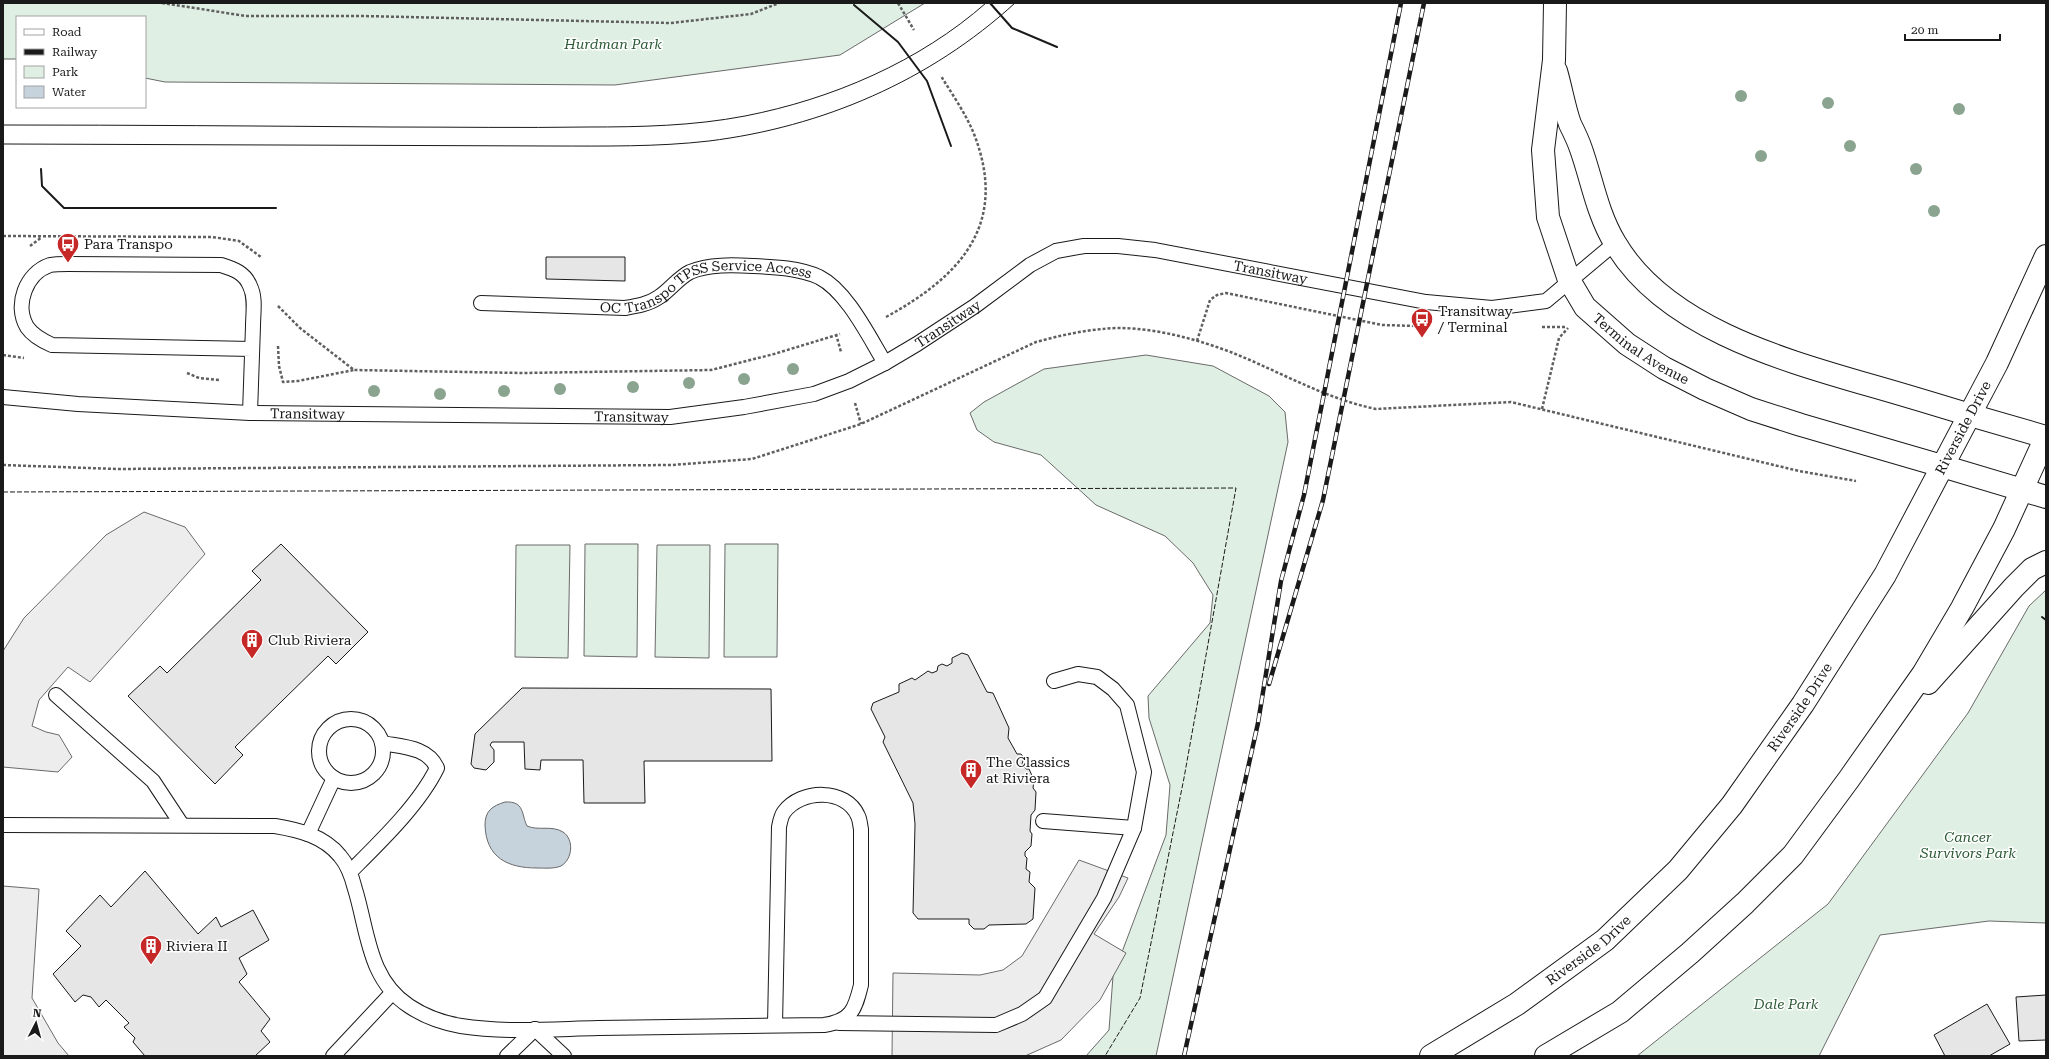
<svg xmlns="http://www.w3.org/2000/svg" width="2049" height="1059" viewBox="0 0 2049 1059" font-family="'Roboto Serif',serif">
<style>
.green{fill:#e0efe3;stroke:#6a6a6a}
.parking{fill:#ededed;stroke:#6a6a6a}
.water{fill:#c6d2dc;stroke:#6a6a6a}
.building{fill:#e6e6e6;stroke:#1a1a1a}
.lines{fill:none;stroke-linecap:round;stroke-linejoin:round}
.service-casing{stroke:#1a1a1a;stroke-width:16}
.tertiary-casing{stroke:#1a1a1a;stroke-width:24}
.secondary-casing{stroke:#1a1a1a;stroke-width:24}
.primary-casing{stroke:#1a1a1a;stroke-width:24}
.path{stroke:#5f5f5f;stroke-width:2.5;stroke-dasharray:3 2;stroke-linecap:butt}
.service{stroke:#fff;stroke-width:14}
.tertiary{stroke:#fff;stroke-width:22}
.secondary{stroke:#fff;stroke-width:22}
.primary{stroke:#fff;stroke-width:22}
.tram{stroke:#1a1a1a;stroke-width:1}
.rail-casing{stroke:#1a1a1a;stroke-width:4.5}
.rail{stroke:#fff;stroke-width:3;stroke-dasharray:9;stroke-linecap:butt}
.fence{stroke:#1a1a1a;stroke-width:1;stroke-dasharray:5 2;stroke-linecap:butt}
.wall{stroke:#1a1a1a;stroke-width:2}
.tree{fill:#8aa48f}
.labels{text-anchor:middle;stroke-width:3;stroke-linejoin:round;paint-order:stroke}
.park-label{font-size:14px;font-style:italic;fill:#2b5a34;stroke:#fff}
.poi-label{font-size:14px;fill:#1a1a1a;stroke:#fff;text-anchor:start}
.street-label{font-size:14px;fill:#1a1a1a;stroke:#fff}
</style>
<rect width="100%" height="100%" fill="#fff"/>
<path class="green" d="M3,3H925L840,55L615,85L165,82L145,78V17H17V59H3Z
M1146,355L1213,366L1269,396L1285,412L1288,442L1156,1056H1086L1109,1030L1113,976L1166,835L1170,785L1149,718L1148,696L1210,623L1213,595L1193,563L1165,536L1096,505L1041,455L994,442L977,430L970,413L984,402L1044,369Z
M585,544H638L637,657L584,656Z
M725,544H778L777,657H724Z
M516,545H570L568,658L515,657Z
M657,545H710L709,658L655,657Z
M2046,590V923L1989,921L1880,935L1819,1056H1637L1828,904L1968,713L2029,606Z"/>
<path class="parking" d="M144,512L185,527L205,554L90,682L68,667L39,700L32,726L46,732L59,735L72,757L58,772L3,767V651L24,618L106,535Z
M1079,860L1128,878L1119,897L1094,934L1126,953L1100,1000L1061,1040L1025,1056H892L893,973L980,975L1003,970L1022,956Z
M3,886L39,889L32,998L58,1043L69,1056H3Z"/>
<path class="water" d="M505,802C525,801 521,814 527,826C538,831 552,825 563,832C574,839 573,859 561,866C554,869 544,868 537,868C508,868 486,858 485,825C485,811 492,806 505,802Z"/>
<path class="building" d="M546,257H625V281L546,279Z
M281,544L368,632L336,664L328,656L235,747L243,755L215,784L128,696L160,666L167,673L261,580L252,571Z
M962,653L968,655L987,692L993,693L1009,728L1008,738L1017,754H1021L1024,758L1022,764L1026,769H1029L1034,780L1033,788L1036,792L1035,810L1031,815L1030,831L1032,834L1031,846L1025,852V856L1027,858L1026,869L1030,872L1029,882L1035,888L1033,919L1026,924L989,925L984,929H974L969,924V919H918L913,913L915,824L913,803L883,742L885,737L871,709L873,703L899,692V684L912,678L915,680L928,671L932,673L937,671L938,666L942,664L947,666L952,663V658Z
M522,688L771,689L772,761H644L645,803H584L583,760H541L540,770L525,769L524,742H492L490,745L494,750V762L486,770L474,768L471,764L475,734Z
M145,871L198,934L216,917L221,927L253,910L269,940L239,958L247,974L239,982L270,1019L261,1031L270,1042L255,1056H145L133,1042L135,1038L124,1027L129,1023L106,1000L99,1007L91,997L83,995L75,1002L53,974L81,946L66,931L100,895L111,907Z
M2046,995V1040L2019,1041L2016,997Z
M1987,1004L2010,1044L1989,1056H1945L1934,1035Z"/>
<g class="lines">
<g class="service-casing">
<g id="service">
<path id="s1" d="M481,303L625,308C637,306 649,304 659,297C670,290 678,278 690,272C709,264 733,265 753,266C775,267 799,268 819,277C847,291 869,337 885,363"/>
<path id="s2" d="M3,397L78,404L250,413L670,417L744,407L814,394L849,381L885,363L917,344L975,306L1030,265L1056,251L1084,246H1118L1155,250L1426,302L1492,308L1546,301L1615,243"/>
<path d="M250,413C251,384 252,355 253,326C253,313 256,298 250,286C245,273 234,269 221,265L68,264C63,264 55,264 50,265C26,273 14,305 27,327C33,336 43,341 52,345L252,349"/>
<path d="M56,695L153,781L182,825"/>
<circle cx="351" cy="751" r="32"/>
<path d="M1043,821L1134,828"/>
<path d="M3,825L275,826C299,830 324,836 340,856C348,865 352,877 355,889C368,931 368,979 409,1006C424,1016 443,1023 461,1026C506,1033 553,1029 598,1028C673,1027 748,1026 824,1025C851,1021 855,1010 861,985V829C860,825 860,820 858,816C846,788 801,789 784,812C781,816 780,822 779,827L775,1025"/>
<path d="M308,834L334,778"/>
<path d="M350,872C379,843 419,805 437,768C428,747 403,747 382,743"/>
<path d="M839,1023L996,1025L1022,1014L1045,998L1104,898L1134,828L1144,772L1127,705L1113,689L1097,677L1078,674L1054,681"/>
<path d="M535,1029L564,1056"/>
<path d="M333,1056L392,993"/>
<path d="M507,1056L535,1029"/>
</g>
</g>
<g class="tertiary-casing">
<g id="tertiary">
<path id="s3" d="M1555,3L1554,60L1543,150L1548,217L1569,280L1585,307L1627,344L1664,368L1705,389L1751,409L1801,425L1942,466"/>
<path d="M1556,71C1561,88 1564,107 1570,124C1574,132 1578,140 1581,149C1592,180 1597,213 1615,243C1663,325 1776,358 1862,383C1898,393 1934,404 1970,415"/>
</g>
</g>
<g class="secondary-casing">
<path id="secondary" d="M1970,415L2046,437
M1942,466L2046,497"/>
</g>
<g class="primary-casing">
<g id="primary">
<path d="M1928,683L2014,587L2032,569L2046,562"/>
<path id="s4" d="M1431,1056L1517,1004L1605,940L1678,870L1732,805L1803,704L1885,575L1997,363L2046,256"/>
<path d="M1546,1056L1620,1012L1690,953L1745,903L1793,855L1849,779L1923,674L1962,608L2004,529L2046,437"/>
</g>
</g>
<path class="path" d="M162,3L246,16H363L671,23L751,14L779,3
M898,3L914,30
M3,236L212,237L239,241L261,257
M30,246L42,237
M278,306L300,328L354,370L523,373L711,370L774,354L840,334
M886,317C961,276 1009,224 974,134C966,114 952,94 941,76
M1542,327H1565
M836,334L841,352
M1197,341L1210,300L1217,295L1226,293L1382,325L1417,326
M278,346L279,366L283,382L298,381L354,370
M3,355L24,358
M187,373L199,378L219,380
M855,403L861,424
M1542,409L1559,338L1568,328
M3,465L117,469L672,465L752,459L861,424L1036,342C1058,336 1080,331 1102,329C1143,324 1199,339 1238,355C1284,374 1327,399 1376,409L1511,402L1799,471L1856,481"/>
<use href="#service" class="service"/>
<use href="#tertiary" class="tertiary"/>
<use href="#secondary" class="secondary"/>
<use href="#primary" class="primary"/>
<path class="tram" d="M3,125C132,125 261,126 389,127C456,127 522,128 588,127C640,127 693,126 745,116C832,99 919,62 986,3
M3,144L552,146C604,146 657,147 709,141C822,127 930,81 1015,3"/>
<g class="rail-casing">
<path id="rail" d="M1269,684L1323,500L1424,3
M1184,1056L1258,723L1281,581L1304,495L1401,3"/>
</g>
<use href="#rail" class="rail"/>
<path class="fence" d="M3,492L1236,488L1184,778L1140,998L1105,1056"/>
<path class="wall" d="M990,3L1012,28L1057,47
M854,5L898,42L927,81L951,146
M41,169L42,186L64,208H276
M2042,617L2046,620"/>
</g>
<g class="tree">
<circle cx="1741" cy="96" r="6"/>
<circle cx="1828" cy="103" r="6"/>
<circle cx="1959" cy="109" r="6"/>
<circle cx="1850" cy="146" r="6"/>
<circle cx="1761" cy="156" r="6"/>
<circle cx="1916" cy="169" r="6"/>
<circle cx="1934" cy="211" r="6"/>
<circle cx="793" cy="369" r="6"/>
<circle cx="744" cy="379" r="6"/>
<circle cx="689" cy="383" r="6"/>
<circle cx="633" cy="387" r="6"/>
<circle cx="560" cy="389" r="6"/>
<circle cx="374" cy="391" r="6"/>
<circle cx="504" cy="391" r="6"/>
<circle cx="440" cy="394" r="6"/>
</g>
<defs>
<g id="bus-pin" transform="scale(1.15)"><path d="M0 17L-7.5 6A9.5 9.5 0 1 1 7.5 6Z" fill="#c62828" stroke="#fff"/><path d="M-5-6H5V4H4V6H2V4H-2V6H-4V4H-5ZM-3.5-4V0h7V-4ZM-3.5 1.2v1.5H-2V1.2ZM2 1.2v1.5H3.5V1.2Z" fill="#fff"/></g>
<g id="building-pin" transform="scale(1.15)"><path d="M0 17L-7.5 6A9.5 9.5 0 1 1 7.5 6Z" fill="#c62828" stroke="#fff"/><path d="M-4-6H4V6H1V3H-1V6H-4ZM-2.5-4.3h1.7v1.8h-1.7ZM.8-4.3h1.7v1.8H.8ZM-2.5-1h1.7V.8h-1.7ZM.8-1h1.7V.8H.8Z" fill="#fff"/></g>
</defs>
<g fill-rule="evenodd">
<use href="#bus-pin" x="68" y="244"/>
<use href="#bus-pin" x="1422" y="319"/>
<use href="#building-pin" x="252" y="640"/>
<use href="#building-pin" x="971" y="770"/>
<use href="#building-pin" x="151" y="946"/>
</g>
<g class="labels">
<g class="park-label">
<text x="613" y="49">Hurdman Park</text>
<text x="1968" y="842">Cancer<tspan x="1968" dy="16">Survivors Park</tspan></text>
<text x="1786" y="1009">Dale Park</text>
</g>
<g class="poi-label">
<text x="84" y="249">Para Transpo</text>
<text x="1438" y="316">Transitway<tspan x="1438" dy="16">/ Terminal</tspan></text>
<text x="268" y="645">Club Riviera</text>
<text x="986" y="767">The Classics<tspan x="986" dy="16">at Riviera</tspan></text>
<text x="166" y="951">Riviera II</text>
</g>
<g class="street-label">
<text dy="5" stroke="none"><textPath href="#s2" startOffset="1313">Transitway</textPath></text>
<text dy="5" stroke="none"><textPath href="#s1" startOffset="231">OC Transpo TPSS Service Access</textPath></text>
<text dy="5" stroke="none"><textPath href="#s2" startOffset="965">Transitway</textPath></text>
<text dy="5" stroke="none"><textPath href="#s3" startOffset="383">Terminal Avenue</textPath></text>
<text dy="5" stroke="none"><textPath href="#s2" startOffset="305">Transitway</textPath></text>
<text dy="5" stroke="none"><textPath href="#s2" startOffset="629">Transitway</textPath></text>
<text dy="5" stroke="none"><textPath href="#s4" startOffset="838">Riverside Drive</textPath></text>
<text dy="5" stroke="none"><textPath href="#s4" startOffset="514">Riverside Drive</textPath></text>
<text dy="5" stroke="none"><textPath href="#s4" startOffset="190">Riverside Drive</textPath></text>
</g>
</g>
<rect width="2049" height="1059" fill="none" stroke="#1a1a1a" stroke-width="8"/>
<rect x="16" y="16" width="130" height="92" fill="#ffffff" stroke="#a3a3a3"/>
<rect x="24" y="29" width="20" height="6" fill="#ffffff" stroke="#a3a3a3"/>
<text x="52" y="36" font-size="12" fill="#1a1a1a">Road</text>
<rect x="24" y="49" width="20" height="6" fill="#1a1a1a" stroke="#a3a3a3"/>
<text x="52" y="56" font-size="12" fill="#1a1a1a">Railway</text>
<rect x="24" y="66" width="20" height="12" fill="#e0efe3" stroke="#a3a3a3"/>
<text x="52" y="76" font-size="12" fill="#1a1a1a">Park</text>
<rect x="24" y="86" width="20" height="12" fill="#c6d2dc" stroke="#a3a3a3"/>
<text x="52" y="96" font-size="12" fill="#1a1a1a">Water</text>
<g transform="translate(36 1023) rotate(6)" stroke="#ffffff" stroke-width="3" paint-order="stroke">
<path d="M0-3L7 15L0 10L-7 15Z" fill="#1a1a1a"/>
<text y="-6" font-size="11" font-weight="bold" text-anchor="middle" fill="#1a1a1a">N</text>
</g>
<path d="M1905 34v6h95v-6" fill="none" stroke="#1a1a1a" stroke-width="2"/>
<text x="1911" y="34" font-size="12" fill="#1a1a1a" stroke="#ffffff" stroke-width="3" paint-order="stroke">20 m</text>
</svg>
